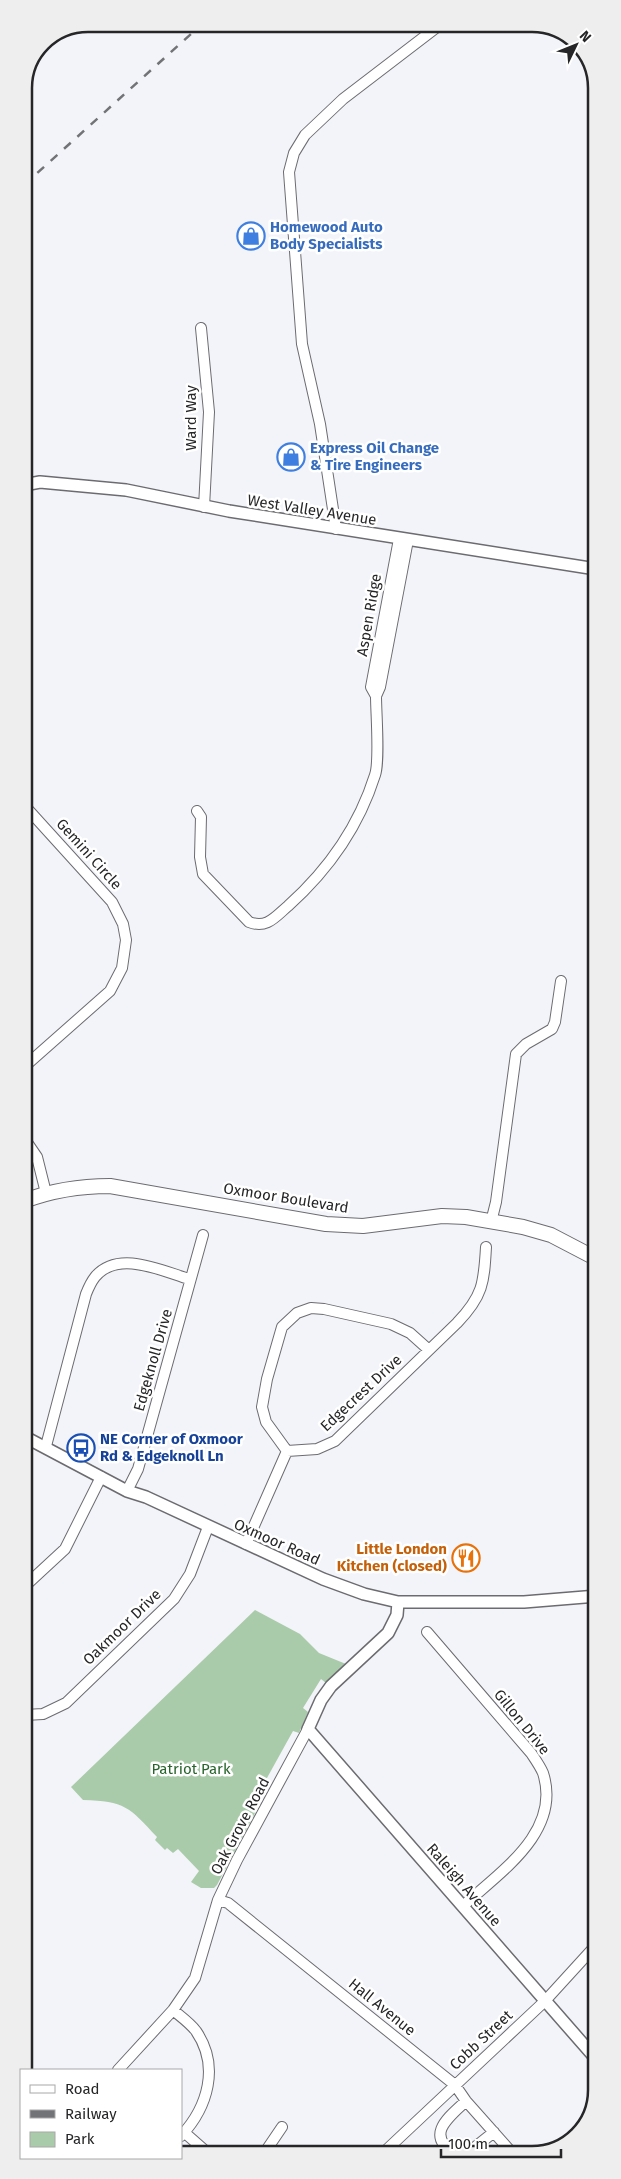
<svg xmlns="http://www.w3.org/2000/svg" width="621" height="2179" viewBox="0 0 621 2179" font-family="'Fira Sans',sans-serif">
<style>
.green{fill:#aacbaa}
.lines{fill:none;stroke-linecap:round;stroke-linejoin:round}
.minor-casing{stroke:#6c6c70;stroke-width:12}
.tertiary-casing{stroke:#6c6c70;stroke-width:14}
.secondary-casing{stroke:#6c6c70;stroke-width:16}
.minor{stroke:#fff;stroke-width:10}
.tertiary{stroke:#fff;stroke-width:11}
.secondary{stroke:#fff;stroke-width:14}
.rail{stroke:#727376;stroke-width:2.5;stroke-dasharray:9 9;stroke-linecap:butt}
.labels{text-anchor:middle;stroke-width:5;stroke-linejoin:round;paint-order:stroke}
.shop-label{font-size:15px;font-weight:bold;fill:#366cbe;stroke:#fff;text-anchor:start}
.street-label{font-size:15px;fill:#262628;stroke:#fff}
.transit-label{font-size:15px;font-weight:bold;fill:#164399;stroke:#fff;text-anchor:start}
.food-label{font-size:15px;font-weight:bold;fill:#c56008;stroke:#fff;text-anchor:end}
.park-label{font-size:15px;fill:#27652c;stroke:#fff}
.rim{fill:none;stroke:#262628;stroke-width:2.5}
</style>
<rect width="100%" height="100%" fill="#f3f4f9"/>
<path class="green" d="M255,1610L300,1634L319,1653L346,1664L326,1683L321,1679L303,1708L308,1712L299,1733L293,1731L252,1805L257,1809L217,1885L214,1888H201L191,1882L199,1871L178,1849L173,1853L167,1848L165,1850L155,1840L157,1837C129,1807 125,1801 83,1800L71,1787Z"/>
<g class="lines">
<g class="minor-casing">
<path id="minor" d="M201,328L209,412L204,507
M336,529L320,424L302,344L289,172L294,153L305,135L343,99L441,24
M376,696L380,687L408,540
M24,805L112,902L123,924L126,940L122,968L110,991L24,1067
M197,811L201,817L200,857L203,874L249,922C267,929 275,917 288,906C327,871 359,826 375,775C380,761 376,713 376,696L371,687L399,539
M24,1138L37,1157L46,1193
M491,1222L496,1202L516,1054L526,1044L552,1029L555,1022L561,981
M593,1314L597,1318
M46,1446L86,1294C88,1289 91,1282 95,1277C118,1249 162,1271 189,1279
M287,1451L317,1449L335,1441L457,1323C483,1296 484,1283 486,1247
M287,1451L266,1422L262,1407L267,1379L282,1327L297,1313L311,1308L324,1309L391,1324L410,1333L429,1350
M127,1491L138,1469L203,1235
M246,1544L287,1451
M25,1586L65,1549L101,1477
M427,1632L531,1753C535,1759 540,1766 543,1773C562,1832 500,1872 463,1906
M25,1715L43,1714L66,1703L174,1599L190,1574L208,1527
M218,1900L228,1903L455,2085L466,2101L513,2154
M173,2010C180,2016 190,2023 196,2031C220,2066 208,2107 181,2136
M118,2070L173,2010L195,1978L218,1900L237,1860L308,1729
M466,2101C449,2117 424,2135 455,2154L469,2152L494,2132
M185,2133L210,2155
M382,2154L545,2001L597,1944
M263,2155L282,2127"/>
</g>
<g class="tertiary-casing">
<path id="tertiary" d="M24,485L40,482L126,490L229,511L596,569
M25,1437L127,1491L146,1497L323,1579L364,1594L398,1602H524L597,1596
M398,1602L397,1615L388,1633L331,1686L321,1700L308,1729L597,2060"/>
</g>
<g class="secondary-casing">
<path id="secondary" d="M24,1201C53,1190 79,1186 110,1186L326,1224L363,1226L442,1216L466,1217L523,1227L551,1235L597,1259"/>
</g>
<use href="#minor" class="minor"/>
<use href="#tertiary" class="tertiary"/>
<use href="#secondary" class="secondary"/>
<path class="rail" d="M24,185L202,24"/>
</g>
<defs>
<g id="shop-ring" transform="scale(1.4375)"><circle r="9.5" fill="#fff" stroke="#3f7fe0" stroke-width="1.5"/><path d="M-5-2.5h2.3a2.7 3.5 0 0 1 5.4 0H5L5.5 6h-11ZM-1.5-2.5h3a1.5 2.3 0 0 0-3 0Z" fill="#3f7fe0"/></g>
<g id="bus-ring" transform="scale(1.4375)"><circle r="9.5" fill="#fff" stroke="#1a4fb4" stroke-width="1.5"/><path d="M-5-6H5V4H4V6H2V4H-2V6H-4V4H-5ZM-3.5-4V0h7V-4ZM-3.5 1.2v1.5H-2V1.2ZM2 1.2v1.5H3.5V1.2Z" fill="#1a4fb4"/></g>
<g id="restaurant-ring" transform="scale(1.4375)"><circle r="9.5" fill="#fff" stroke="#e8710a" stroke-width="1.5"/><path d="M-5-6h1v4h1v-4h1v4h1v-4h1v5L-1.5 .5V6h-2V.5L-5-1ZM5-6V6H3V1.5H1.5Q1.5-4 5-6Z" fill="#e8710a"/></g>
</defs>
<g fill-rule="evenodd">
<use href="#shop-ring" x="251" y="236"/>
<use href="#shop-ring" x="291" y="457"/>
<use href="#bus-ring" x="81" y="1448"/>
<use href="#restaurant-ring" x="466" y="1558"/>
</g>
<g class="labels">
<g class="shop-label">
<text x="270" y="232">Homewood Auto<tspan x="270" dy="17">Body Specialists</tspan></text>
<text x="310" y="453">Express Oil Change<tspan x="310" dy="17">&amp; Tire Engineers</tspan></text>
</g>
<g class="street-label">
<text transform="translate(191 418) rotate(-90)" y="5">Ward Way</text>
<text transform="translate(312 510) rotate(9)" y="5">West Valley Avenue</text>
<text transform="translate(369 615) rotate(-80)" y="5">Aspen Ridge</text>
<text transform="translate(89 854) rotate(48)" y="5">Gemini Circle</text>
<text transform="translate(286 1198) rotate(9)" y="5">Oxmoor Boulevard</text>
<text transform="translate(153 1360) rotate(-74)" y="5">Edgeknoll Drive</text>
<text transform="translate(361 1393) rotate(-43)" y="5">Edgecrest Drive</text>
<text transform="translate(277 1542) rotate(24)" y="5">Oxmoor Road</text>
<text transform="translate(122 1627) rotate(-44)" y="5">Oakmoor Drive</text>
<text transform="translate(522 1722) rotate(51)" y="5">Gillon Drive</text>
<text transform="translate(240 1826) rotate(-62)" y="5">Oak Grove Road</text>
<text transform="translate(464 1885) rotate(49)" y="5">Raleigh Avenue</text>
<text transform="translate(382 2007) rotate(39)" y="5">Hall Avenue</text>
<text transform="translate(481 2040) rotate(-43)" y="5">Cobb Street</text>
</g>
<g class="transit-label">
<text x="100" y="1444">NE Corner of Oxmoor<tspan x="100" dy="17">Rd &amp; Edgeknoll Ln</tspan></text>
</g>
<g class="food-label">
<text x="447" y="1554">Little London<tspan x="447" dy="17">Kitchen (closed)</tspan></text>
</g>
<g class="park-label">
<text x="191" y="1774">Patriot Park</text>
</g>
</g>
<path d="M0 0H621V2179H0ZM88 32H532A56 56 0 0 1 588 88V2090A56 56 0 0 1 532 2146H88A56 56 0 0 1 32 2090V88A56 56 0 0 1 88 32Z" fill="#eee" fill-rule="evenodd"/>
<path class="rim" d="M88 32H532A56 56 0 0 1 588 88V2090A56 56 0 0 1 532 2146H88A56 56 0 0 1 32 2090V88A56 56 0 0 1 88 32Z"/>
<rect x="20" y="2069" width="162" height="90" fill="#ffffff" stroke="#a8a8a9"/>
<rect x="30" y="2085" width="25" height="8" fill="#ffffff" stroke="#a8a8a9"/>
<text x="65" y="2094" font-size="15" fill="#262628">Road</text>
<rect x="30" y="2110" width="25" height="8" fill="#727376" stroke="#a8a8a9"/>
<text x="65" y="2119" font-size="15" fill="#262628">Railway</text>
<rect x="30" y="2132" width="25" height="15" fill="#aacbaa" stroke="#a8a8a9"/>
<text x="65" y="2144" font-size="15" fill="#262628">Park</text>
<g transform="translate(576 45) rotate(47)" stroke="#ffffff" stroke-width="4" paint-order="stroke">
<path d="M0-4L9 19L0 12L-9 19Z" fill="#262628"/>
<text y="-8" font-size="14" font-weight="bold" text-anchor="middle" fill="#262628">N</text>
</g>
<path d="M441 2149v8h120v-8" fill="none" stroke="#262628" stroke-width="2.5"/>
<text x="448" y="2149" font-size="15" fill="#262628" stroke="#ffffff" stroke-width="4" paint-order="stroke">100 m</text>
</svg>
